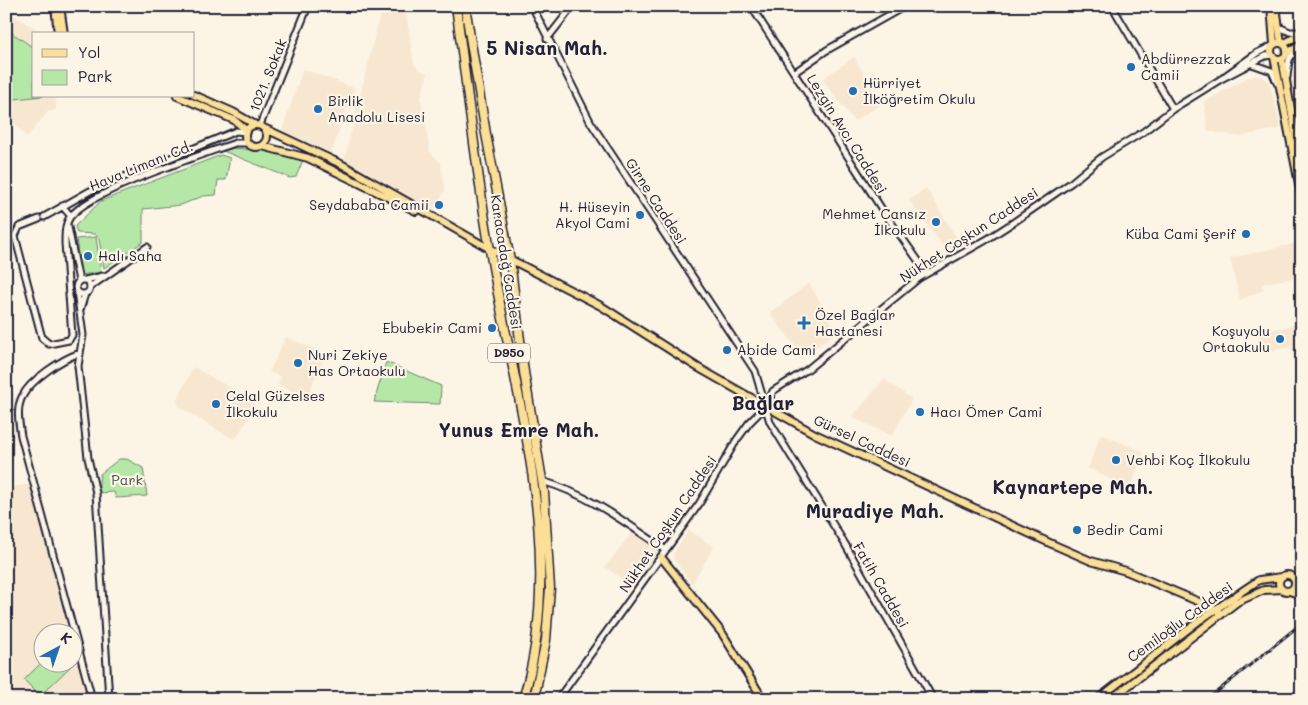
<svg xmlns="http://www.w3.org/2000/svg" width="1308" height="705" viewBox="0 0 1308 705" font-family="Mali,sans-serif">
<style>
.built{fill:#f8e7d0;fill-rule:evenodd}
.green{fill:#b5e7a7;stroke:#6c8471}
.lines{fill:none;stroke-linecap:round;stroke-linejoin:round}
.minor-casing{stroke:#22223b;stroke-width:9}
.major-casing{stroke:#22223b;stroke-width:10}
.highway-casing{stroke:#22223b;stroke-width:11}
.minor{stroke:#fcf5e5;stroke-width:5}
.major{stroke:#fbdf96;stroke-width:6}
.highway{stroke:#fbdf96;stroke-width:8}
.rail-casing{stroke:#22223b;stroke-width:3}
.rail{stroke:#fcf5e5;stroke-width:1;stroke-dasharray:4;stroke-linecap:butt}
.poi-dot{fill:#1f6fb2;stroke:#fcf5e5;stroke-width:2}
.labels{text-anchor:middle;stroke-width:4.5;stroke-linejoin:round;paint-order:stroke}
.shield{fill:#fcf5e5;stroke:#63616e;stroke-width:1}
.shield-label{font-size:12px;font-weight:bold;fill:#22223b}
.poi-label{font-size:14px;fill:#22223b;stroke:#fcf5e5;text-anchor:start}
.street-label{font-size:14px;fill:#22223b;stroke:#fcf5e5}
.park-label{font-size:14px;fill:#475356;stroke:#fcf5e5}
.district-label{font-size:19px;font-weight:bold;fill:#22223b;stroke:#fcf5e5}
</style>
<rect width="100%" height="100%" fill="#fcf5e5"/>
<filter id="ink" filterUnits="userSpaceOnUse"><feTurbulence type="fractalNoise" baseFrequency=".02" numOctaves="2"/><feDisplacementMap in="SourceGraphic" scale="10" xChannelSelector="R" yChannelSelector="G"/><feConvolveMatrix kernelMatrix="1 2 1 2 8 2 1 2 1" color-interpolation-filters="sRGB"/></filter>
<g filter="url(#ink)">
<path class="built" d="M382,6H405L414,64L419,70L428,73L421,98L430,152L441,163L445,190L433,211L344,161Z
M6,11L45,34H34V96H56V110L48,112L27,137L14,123L6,120Z
M1302,56V130L1301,131L1291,82L1293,72Z
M854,57L882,104L854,121L822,79Z
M303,69L355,88L331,153L282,130Z
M1257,75L1267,80L1270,85L1281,128L1239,137L1208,131L1204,102L1249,77Z
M926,188L960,243V248L950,256L909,200Z
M1302,242V276L1262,284L1264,290L1240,300L1230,258Z
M809,283L837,332L803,357L770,313Z
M1302,323V348L1292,351L1290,346L1261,354L1258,333Z
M286,337L326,354L307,397L278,385L281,377L269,372Z
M6,364L15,398L16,417L11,487L33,484L91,699H6ZM42,632H72V662H42Z
M193,367L255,401L253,411L237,437L233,439L179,407L177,400Z
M884,379L912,399L892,436L852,417Z
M1101,434L1144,452L1130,489L1088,468Z
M689,530L714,547L692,584L674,560L673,554Z
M633,531L646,538L654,546L656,553L635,588L605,567Z"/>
<path class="green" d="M6,29L34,48V96H43L6,100Z
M232,148L281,152L303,160L296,177L290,178L223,151Z
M221,155L230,158L226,180H218L216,195L203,196L181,205L143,209V242L104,268L99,239L95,234L77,233L75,226L101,201Z
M96,237L101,272L81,275L76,239Z
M386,362L441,386L440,404L374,402Z
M119,459H127L143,468L147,496L116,498L114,492L98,493L100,474Z
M42,662L74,663L40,696L24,680Z"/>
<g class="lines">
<g class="minor-casing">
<path id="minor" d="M532,6L591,123L755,371L770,422L845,544L933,699
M751,6L883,211L927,273
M1112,6L1173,109
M1279,27L1290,32H1302
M547,39L573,6
M1252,64L1272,71L1277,83
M795,72L827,50L905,6
M1225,76L1257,53L1272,46
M1287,77L1289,60L1295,50
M260,125L308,6
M62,206L71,216
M44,217L90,191L236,131L245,132
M39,219L19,227L15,236L42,338L49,344L69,340L72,335L65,243C65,234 65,224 70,217C91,190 199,156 235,143H248
M68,227L79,281
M76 287a7 7 0 1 1 14 0a7 7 0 1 1-14 0Z
M85,280L103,276
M90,287L147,247
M77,291L83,335L78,366L88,458L96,493L109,699
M80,310L85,294
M80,353C62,359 30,380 22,397C16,409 19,423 21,436L92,699
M542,481C590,495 626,523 666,550
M558,699L699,504L736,441L749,423L767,405L773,391L808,369L919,278L986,240L1014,222L1072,182L1102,157L1143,132L1173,109L1221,79L1265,56L1272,55"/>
</g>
<g class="major-casing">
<path id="major" d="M55,6L58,34
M60,6L64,34
M1271,6L1274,44
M1276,6L1281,43
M1271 51a8 8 0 1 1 16 0a8 8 0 1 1-16 0Z
M1283,44L1302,34
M1286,53L1302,45
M1274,57L1302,199
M1282,58L1302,171
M194,95L233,112L254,124
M177,96L234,120L246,130
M245 136a11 11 0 1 1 22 0a11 11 0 1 1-22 0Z
M266,129L343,165L490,249L601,306L697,367L815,434L1052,544L1091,561L1126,571L1216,609L1221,615
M262,146L308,158L416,211
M661,557L722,633L763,699
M1279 583a8 8 0 1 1 16 0a8 8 0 1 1-16 0Z
M1289,591L1302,595
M1098,699L1200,620L1244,590L1259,580L1282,577
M1111,699L1237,602L1264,590L1282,589"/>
</g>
<g class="highway-casing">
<path id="highway" d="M456,6C467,87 476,169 490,250C514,394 568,555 523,699
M465,6L486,134L510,260L524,372L544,492L550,588L546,640L534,699"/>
</g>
<use href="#minor" class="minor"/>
<use href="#major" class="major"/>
<use href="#highway" class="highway"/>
<g class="rail-casing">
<path id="rail" d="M1208,699L1302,623"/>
</g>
<use href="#rail" class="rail"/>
</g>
</g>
<g class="poi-dot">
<circle cx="1131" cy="67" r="5"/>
<circle cx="853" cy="91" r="5"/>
<circle cx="318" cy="109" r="5"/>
<circle cx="439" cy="205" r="5"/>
<circle cx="640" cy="215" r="5"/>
<circle cx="936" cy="222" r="5"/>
<circle cx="1246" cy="234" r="5"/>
<circle cx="88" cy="256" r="5"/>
<path d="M801.5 315.5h5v5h5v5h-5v5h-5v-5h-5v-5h5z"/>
<circle cx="492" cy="328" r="5"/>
<circle cx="1280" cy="339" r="5"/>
<circle cx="727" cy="350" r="5"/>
<circle cx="298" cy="363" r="5"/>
<circle cx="216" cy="404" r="5"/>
<circle cx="920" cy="412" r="5"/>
<circle cx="1116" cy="460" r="5"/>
<circle cx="1077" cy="530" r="5"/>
</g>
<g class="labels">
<rect class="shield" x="488" y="343.5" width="42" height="19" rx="4"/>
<g class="shield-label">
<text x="509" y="357">D950</text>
</g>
<g class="poi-label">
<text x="1141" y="64">Abdürrezzak<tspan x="1141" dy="16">Camii</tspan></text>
<text x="863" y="88">Hürriyet<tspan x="863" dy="16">İlköğretim Okulu</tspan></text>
<text x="328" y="106">Birlik<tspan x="328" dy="16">Anadolu Lisesi</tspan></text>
<text x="429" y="210" text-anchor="end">Seydababa Camii</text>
<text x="630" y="212" text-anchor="end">H. Hüseyin<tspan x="630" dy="16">Akyol Cami</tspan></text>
<text x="926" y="219" text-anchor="end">Mehmet Cansız<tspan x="926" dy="16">İlkokulu</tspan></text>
<text x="1236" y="239" text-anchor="end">Küba Cami Şerif</text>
<text x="98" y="261">Halı Saha</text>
<text x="815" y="320">Özel Baglar<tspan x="815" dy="16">Hastanesi</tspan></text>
<text x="482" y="333" text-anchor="end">Ebubekir Cami</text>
<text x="1270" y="336" text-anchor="end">Koşuyolu<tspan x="1270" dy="16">Ortaokulu</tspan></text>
<text x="737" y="355">Abide Cami</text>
<text x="308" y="360">Nuri Zekiye<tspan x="308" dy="16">Has Ortaokulu</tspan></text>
<text x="226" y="401">Celal Güzelses<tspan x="226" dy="16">İlkokulu</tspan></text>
<text x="930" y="417">Hacı Ömer Cami</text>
<text x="1126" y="465">Vehbi Koç İlkokulu</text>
<text x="1087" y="535">Bedir Cami</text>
</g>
<g class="street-label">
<text transform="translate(268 75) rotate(-68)" y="5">1021. Sokak</text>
<text transform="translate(847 134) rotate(58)" y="5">Lezgin Avcı Caddesi</text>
<text transform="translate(141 166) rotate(-22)" y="5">Hava Limanı Cd.</text>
<text transform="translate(656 201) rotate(57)" y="5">Girne Caddesi</text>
<text transform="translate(969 235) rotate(-33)" y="5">Nükhet Coşkun Caddesi</text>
<text transform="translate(506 262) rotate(81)" y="5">Karacadağ Caddesi</text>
<text transform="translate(862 441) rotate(25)" y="5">Gürsel Caddesi</text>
<text transform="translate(668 524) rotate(-56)" y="5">Nükhet Coşkun Caddesi</text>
<text transform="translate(881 585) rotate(60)" y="5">Fatih Caddesi</text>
<text transform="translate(1180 622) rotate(-36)" y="5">Cemiloğlu Caddesi</text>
</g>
<g class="park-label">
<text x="127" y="485">Park</text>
</g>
<g class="district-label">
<text x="547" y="55">5 Nisan Mah.</text>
<text x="763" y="410">Bağlar</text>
<text x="519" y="437">Yunus Emre Mah.</text>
<text x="1073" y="494">Kaynartepe Mah.</text>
<text x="875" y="518">Muradiye Mah.</text>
</g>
</g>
<rect width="1308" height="705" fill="none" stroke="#fcf5e5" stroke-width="25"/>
<rect x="12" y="12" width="1283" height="680" fill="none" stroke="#22223b" stroke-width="2" filter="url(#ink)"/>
<rect x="32" y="32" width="162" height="65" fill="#fcf5e5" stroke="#a5a1a1"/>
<rect x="42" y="49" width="25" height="8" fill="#fbdf96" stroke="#a5a1a1"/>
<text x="78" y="58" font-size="15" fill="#22223b">Yol</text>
<rect x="42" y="70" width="25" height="15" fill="#b5e7a7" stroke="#a5a1a1"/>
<text x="78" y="82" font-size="15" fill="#22223b">Park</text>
<g transform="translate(58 648) rotate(40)"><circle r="24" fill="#fcf5e5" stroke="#a5a1a1"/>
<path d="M0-4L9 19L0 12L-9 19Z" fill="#1f6fb2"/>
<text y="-8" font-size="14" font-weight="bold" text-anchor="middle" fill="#22223b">K</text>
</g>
</svg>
